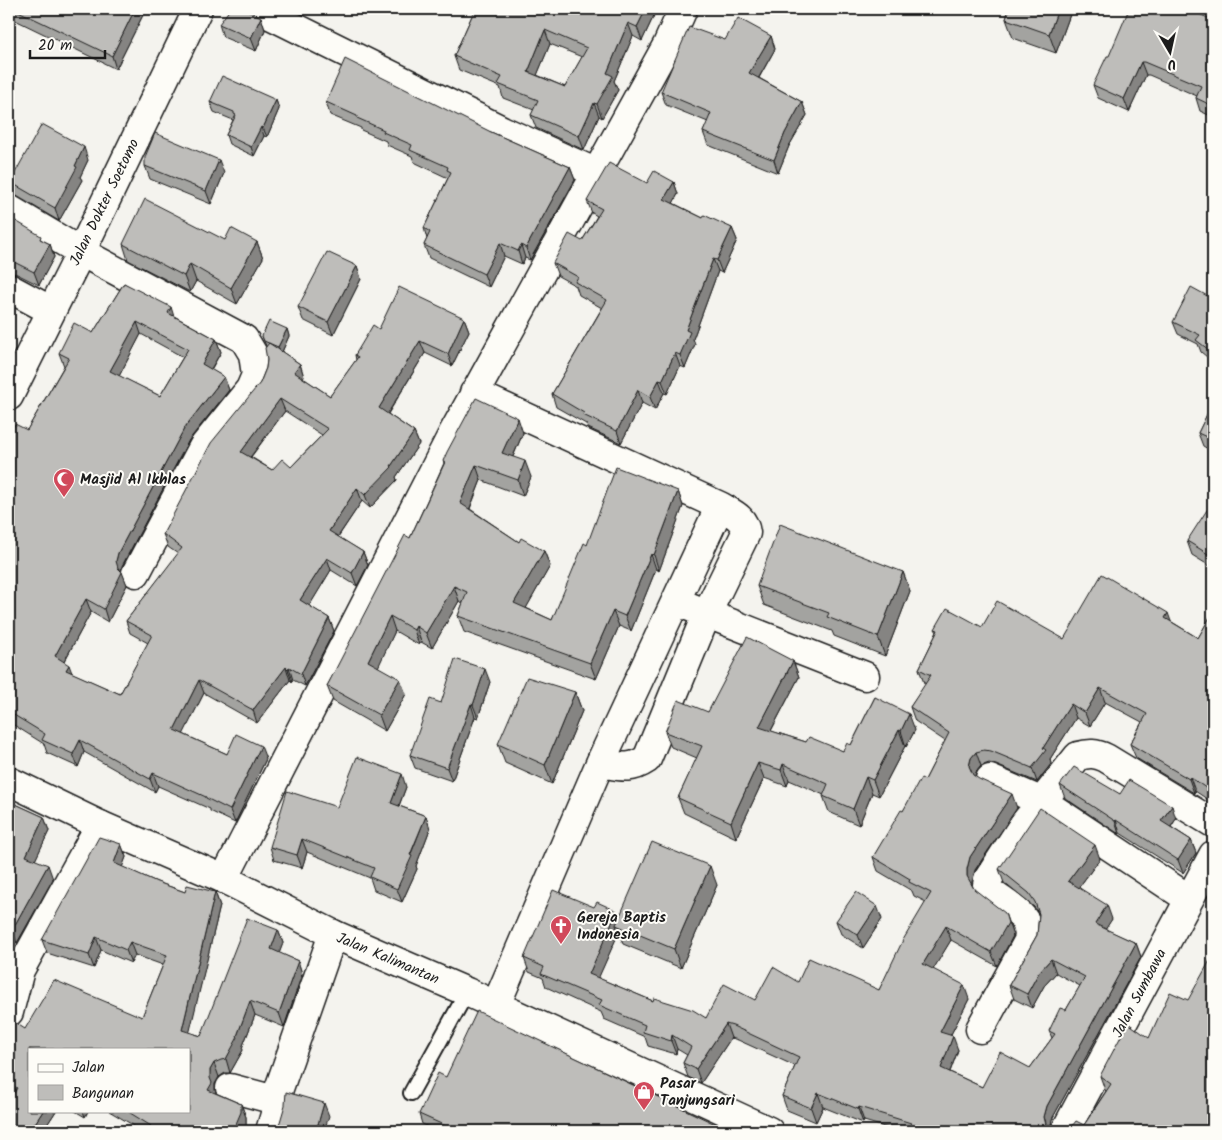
<svg xmlns="http://www.w3.org/2000/svg" width="1222" height="1140" viewBox="0 0 1222 1140" font-family="Kalam,sans-serif">
<style>
.lines{fill:none;stroke-linecap:round;stroke-linejoin:round}
.lane-casing{stroke:#1c1c1c;stroke-width:18}
.street-casing{stroke:#1c1c1c;stroke-width:31}
.secondary-casing{stroke:#1c1c1c;stroke-width:31}
.lane{stroke:#fdfcf7;stroke-width:14}
.street{stroke:#fdfcf7;stroke-width:28}
.secondary{stroke:#fdfcf7;stroke-width:28}
.wall{fill:#a3a3a0;stroke:#1c1c1c;fill-rule:evenodd}
.shaded-wall{fill:#858482;stroke:#1c1c1c}
.building{fill:#bebdba;stroke:#1c1c1c;fill-rule:evenodd}
.labels{text-anchor:middle;stroke-width:4;stroke-linejoin:round;paint-order:stroke}
.street-label{font-size:15px;fill:#1c1c1c;stroke:#fdfcf7}
.poi-label{font-size:15px;font-weight:bold;fill:#1c1c1c;stroke:#fdfcf7;text-anchor:start}
</style>
<rect width="100%" height="100%" fill="#f4f3ee"/>
<filter id="ink" filterUnits="userSpaceOnUse"><feTurbulence type="fractalNoise" baseFrequency=".02" numOctaves="2"/><feDisplacementMap in="SourceGraphic" scale="10" xChannelSelector="R" yChannelSelector="G"/><feConvolveMatrix kernelMatrix="1 2 1 2 8 2 1 2 1" color-interpolation-filters="sRGB"/></filter>
<g filter="url(#ink)">
<g class="lines">
<g class="lane-casing">
<path id="lane" d="M411,1093L467,992"/>
</g>
<g class="street-casing">
<path id="street" d="M258,9L502,130L597,173
M9,209L81,252L244,339L253,354L256,375L250,389L203,447L136,573
M9,288L50,310
M474,393L720,506C733,514 744,517 746,533L707,613L647,759C629,771 619,766 600,763
M690,607L865,676
M990,779L1043,802L1189,899
M224,879L454,431L667,45L683,9
M496,1005L600,763L720,506
M9,1012L20,970L100,825
M980,1029L1028,941C1034,915 1005,905 989,891L987,885L988,879L1023,825L1078,756C1089,753 1096,753 1106,758L1213,823
M230,1088L275,1100
M270,1131L275,1114V1100L333,934
M1065,1131L1213,855"/>
</g>
<g class="secondary-casing">
<path id="secondary" d="M9,396L81,252L198,9
M9,781L100,825L224,879L333,934L467,992L769,1131"/>
</g>
<use href="#lane" class="lane"/>
<use href="#street" class="street"/>
<use href="#secondary" class="secondary"/>
</g>
<path class="wall" d="M9,9H146L116,69L9,17Z
M475,9H657L642,41L633,36L614,81L618,90L602,118L599,116L584,150L536,128L531,115L534,110L503,98L500,87L459,70L454,56ZM550,44L582,57L565,87L537,75Z
M1009,9H1072L1056,53L1013,38L1006,19Z
M261,17L265,30L256,51L223,37L219,24Z
M1213,20V117L1200,111L1196,98L1197,96L1149,75H1146L1129,112L1098,98L1093,85Z
M771,36L775,49L759,78L802,102L807,115L789,146L778,173L708,145L703,132L708,122L666,105L661,92L725,40Z
M276,100L279,109L267,137L264,136L254,156L229,144L226,135L233,120L214,112L210,102Z
M326,102L491,132L570,167L575,180L530,260L525,258L522,264L504,256L489,287L429,258L424,245L427,239L424,228L448,178L414,162L412,156L387,145L386,141L361,130V128L330,115Z
M88,160L80,177L82,180L59,221L15,195L10,182Z
M145,166L224,173L211,204L150,179Z
M674,182L678,194L673,203L703,218L732,228L737,240L722,273L718,271L693,339L695,344L685,368L680,366L667,394L664,393L655,410L642,403L621,443L588,428L586,424L556,407L552,394L602,308L579,295L576,286L558,276L553,263L582,241L597,216L592,213L587,201L647,183Z
M9,217L42,240L50,244L54,257L39,285L17,274L9,272Z
M225,240L257,242L263,258L237,304L196,281L190,292L128,260L123,244Z
M357,266L361,279L333,335L303,320L298,307Z
M124,283L174,316L216,339L221,352L211,370L224,377L229,390L189,440L122,566L121,571L127,585L108,622L91,612L64,662L72,673L120,694L148,643L130,633L126,621L178,554L168,547L163,534L260,383L266,368L267,360L266,346L262,336L287,329L289,336L282,352L300,364L304,377L303,378L330,396L356,360L355,355L379,329L464,318L469,331L452,366L425,353L388,414L414,432L419,444L396,477L397,480L370,508L362,501L338,537L363,552L368,565L357,586L331,570L309,606L329,618L334,631L305,686L293,680L292,682L290,680L257,723L204,693L183,734L227,754L266,759L235,823L210,811V809L158,786L155,792L84,752L78,767L47,753L44,744L9,722V438L27,430L64,366L59,353L93,333ZM141,334L183,357L160,396L119,376ZM285,411L322,435L291,467L272,470L251,457Z
M1213,299V362L1201,352L1198,344L1178,334L1173,322Z
M1213,395V452L1203,446L1198,433L1211,406L1209,402Z
M523,433L513,457L531,477L523,496L481,480L470,509L519,542L544,551L550,566L526,608L552,620L587,545L678,491L683,506L659,571L656,569L631,631L619,626L596,679L464,632L458,616L463,603L459,601L432,648L421,642L419,645L395,631L378,666L406,694L385,731L333,701L327,686L410,538L444,463L443,461Z
M1213,513V568L1192,555L1187,541Z
M903,572L910,591L885,656L834,636L832,631L764,605L757,586Z
M1213,612V803L1195,791L1194,793L1136,758L1130,744L1142,722L1105,702L1090,726L1076,718L1050,759L1051,764L1037,782L996,765L989,763L981,766L976,772L975,777L1017,808L975,870L972,882V885L974,889L1010,927L1013,936L997,966L951,940L933,969L969,999L950,1036L958,1050L950,1072L982,1087L1030,1068L1052,1038L1049,1031L1066,1010L1080,986L1056,973L1044,986L1032,1008L1014,999L1009,985L1037,935L1039,914L1034,907L1004,883L999,869L1100,859L1079,887L1112,919L1105,929L1136,943L1141,957L1052,1119L1050,1129L1052,1131H1055H898L864,1121L863,1123L823,1107L816,1122L787,1110L782,1096L795,1066L738,1040L731,1038L701,1083L688,1077L683,1063L687,1055L677,1049L676,1054L648,1046L645,1037L604,1019L601,1012L546,987L543,978L529,972L524,958L619,917L717,885L681,968L623,944L619,932L598,978L653,1001L706,1018L755,1000L798,982L879,990L926,902L914,896L912,891L878,871L873,857L903,811L925,780L945,741L915,721L910,707L926,684L924,683L919,669L937,632L935,629L982,627L1064,639L1172,622L1198,638Z
M793,661L799,677L771,731L806,742L843,751L851,745L875,697L915,730L906,747L905,746L879,796L872,793L859,825L829,812L823,796L824,795L789,780L787,786L764,778L736,838L684,813L678,798L697,758L671,747L665,732L708,712Z
M490,682L478,718L475,717L452,781L415,768L410,755L441,703Z
M575,692L582,711L552,784L505,763L498,744Z
M1060,785L1120,794L1176,819L1171,827L1191,840L1196,853L1183,873L1120,833L1119,834L1065,798Z
M406,787L399,806L426,816L430,829L416,866L417,869L402,902L374,890L370,878L307,852L302,868L274,860L270,847L337,807Z
M9,801L44,817L49,831L35,860L53,879L17,943L9,941Z
M121,844L126,857L122,867L157,882L185,892H215L220,906L189,1032L201,1036L278,930L283,943L279,953L298,961L302,974L284,1027L255,1015L242,1048L243,1050L230,1073H225L219,1077L215,1084V1090L216,1093L241,1104L246,1117V1126L243,1131H143L109,1111H189L29,1049L56,1111L43,1131H9L12,1096L9,1093V1030L25,1029L142,1017L163,965L135,955L131,963L101,950L94,968L47,953L42,940Z
M882,919L863,948L841,934L836,921Z
M1188,1000L1213,1131L1084,1125L1106,1091L1105,1090L1100,1076L1149,1038Z
M446,1077L730,1131H438L422,1124L419,1114Z
M75,1111H88L85,1117Z"/>
<path class="shaded-wall" d="M135,9H146L116,69L112,56Z
M646,9H657L642,41L637,27Z
M1058,9H1072L1056,53L1049,34Z
M261,17L265,30L256,51L251,38Z
M628,23L633,36L614,81L618,90L602,118L597,104L607,73Z
M545,30L550,44L533,85L528,72Z
M771,36L775,49L754,86L749,73Z
M1141,62L1146,75L1129,112L1124,99Z
M276,100L279,109L267,137L263,128Z
M802,102L807,115L789,146L778,173L774,160L785,133Z
M594,103L599,116L584,150L579,136Z
M261,127L264,136L254,156L251,147Z
M84,147L88,160L80,177L82,180L59,221L55,208Z
M219,160L224,173L211,204L206,191Z
M570,167L575,180L530,260L526,248Z
M674,182L678,194L669,211L664,199Z
M732,228L737,240L722,273L717,260Z
M257,242L263,258L237,304L231,288Z
M500,243L504,256L489,287L484,274Z
M50,244L54,257L39,285L34,272Z
M521,245L525,258L522,264L518,251Z
M713,259L718,271L693,339L695,344L685,368L680,355L686,330Z
M190,264L196,281L190,292L184,276Z
M357,266L361,279L333,335L328,322Z
M171,307L175,320L168,313Z
M464,318L469,331L452,366L448,354Z
M137,322L141,334L115,384L110,371Z
M287,329L289,336L281,354L278,347Z
M216,339L221,352L206,377L202,364Z
M420,341L425,353L383,421L379,408Z
M675,353L680,366L667,394L662,381Z
M300,364L304,377L299,385L294,372Z
M224,377L229,390L189,440L122,566L120,574L122,572L127,585L108,622L104,609L118,553L185,427Z
M659,380L664,393L655,410L650,397Z
M638,390L642,403L621,443L617,431Z
M280,399L285,411L245,464L241,452Z
M518,418L523,433L508,468L502,453Z
M414,432L419,444L396,477L397,480L370,508L365,495L391,466Z
M525,461L531,477L523,496L518,480Z
M476,465L481,480L466,518L460,503Z
M357,488L362,501L333,544L329,531Z
M678,491L683,506L659,571L654,555Z
M544,551L550,566L520,619L514,603Z
M363,552L368,565L357,586L352,573Z
M651,554L656,569L631,631L625,616Z
M327,558L331,570L305,613L300,600Z
M903,572L910,591L885,656L878,637Z
M454,586L459,601L432,648L426,633Z
M86,599L91,612L60,669L55,656Z
M613,611L619,626L596,679L590,663Z
M1168,613L1173,627L1165,618Z
M390,616L395,631L374,676L368,661Z
M329,618L334,631L305,686L301,674Z
M416,626L421,642L419,645L414,630Z
M793,661L799,677L765,742L759,727Z
M69,665L74,678L66,670Z
M286,667L290,680L257,723L253,710Z
M289,667L293,680L292,682L288,669Z
M485,669L490,682L478,718L473,705Z
M400,679L406,694L385,731L379,715Z
M199,680L204,693L179,743L174,730Z
M1100,688L1105,702L1090,726L1085,713Z
M575,692L582,711L552,784L545,765Z
M471,704L475,717L452,781L447,768Z
M1071,704L1076,718L1050,759L1051,764L1037,782L1032,768L1043,748Z
M909,714L915,730L906,747L901,731Z
M899,730L905,746L879,796L873,780Z
M80,740L84,752L78,767L73,754Z
M261,746L266,759L235,823L230,810Z
M976,752L981,766L976,772L974,780L969,766L971,758Z
M758,763L764,778L736,838L731,822Z
M783,764L789,780L787,786L781,770Z
M153,773L158,786L155,792L150,779Z
M402,774L406,787L395,816L391,803Z
M866,777L872,793L859,825L853,809Z
M1190,777L1195,791L1194,793L1189,779Z
M1012,794L1017,808L975,870L972,882V890L967,876V869L970,857Z
M1172,806L1176,819L1166,834L1161,821Z
M426,816L430,829L416,866L417,869L402,902L397,889Z
M44,817L49,831L31,869L26,856Z
M1116,820L1120,833L1119,834L1115,821Z
M302,839L307,852L302,868L297,855Z
M1191,840L1196,853L1183,873L1178,860Z
M121,844L126,857L119,876L114,863Z
M1095,845L1100,859L1073,895L1068,881Z
M48,865L53,879L17,943L12,930Z
M710,866L717,885L681,968L674,949Z
M215,892L220,906L187,1043L182,1030Z
M1107,905L1112,919L1100,938L1095,924Z
M877,906L882,919L863,948L858,935Z
M617,911L622,925H616L619,932L594,988L589,974Z
M1005,913L1013,936L997,966L991,952Z
M946,926L951,940L928,978L923,964Z
M278,930L283,943L276,962L271,949Z
M96,937L101,950L94,968L89,955Z
M130,942L135,955L131,963L126,950Z
M1136,943L1141,957L1052,1119L1050,1131H1049L1044,1117L1047,1106Z
M1051,959L1056,973L1044,986L1032,1008L1027,994L1039,972Z
M298,961L302,974L284,1027L279,1013Z
M964,985L969,999L945,1046L940,1032Z
M250,1001L255,1015L242,1048L243,1050L230,1073L226,1059L237,1036Z
M726,1024L731,1038L701,1083L696,1069Z
M672,1035L677,1049L676,1054L671,1041Z
M953,1036L958,1050L946,1082L941,1068Z
M214,1063L219,1077L215,1084V1090L217,1096L208,1090L210,1070Z
M818,1093L823,1107L816,1122L811,1108Z
M324,1103L329,1116L324,1131H316Z
M241,1104L246,1117V1126L243,1131H233Z
M859,1107L864,1121L863,1123L858,1109Z
M43,1111H56L43,1131H30Z
M83,1111H88L85,1117Z"/>
<path class="building" d="M14,9H135L112,56Z
M230,9H245L261,17L251,38L219,24Z
M475,9H646L637,27L628,23L607,73L613,76L597,104L594,103L579,136L531,115L538,100L498,84L502,77L454,56ZM545,30L587,48L565,87L528,72Z
M1009,9H1058L1049,34L1006,19Z
M1129,9H1187L1213,20L1212,23L1213,24V106L1196,98L1201,86L1144,62H1141L1124,99L1093,85L1107,56H1109Z
M738,18L771,36L749,73L802,102L785,133L774,160L703,132L711,113L661,92L689,27L725,40Z
M345,59L491,132L570,167L526,248L521,245L518,251L500,243L484,274L424,245L430,232L424,228L451,172L447,170L448,167L410,150L412,145L383,132L384,130L357,118V116L326,102Z
M222,76L276,100L263,128L261,127L251,147L226,135L236,115L234,114V112L210,102Z
M42,124L84,147L75,166L77,167L55,208L10,182Z
M155,133L219,160L206,191L145,166V157Z
M609,163L647,183L654,171L674,182L664,199L703,218L704,215L732,228L717,260L713,259L686,330L690,332L680,355L675,353L662,381L659,380L650,397L638,390L617,431L583,415L584,413L552,394L607,300L575,282L578,277L553,263L569,234L582,241L602,209L587,201Z
M145,199L225,240L231,228L257,242L231,288L190,264L184,276L123,244Z
M9,217L41,236L40,239L50,244L34,272L12,261L9,260Z
M327,252L357,266L328,322L298,307Z
M124,283L171,307L168,313L216,339L202,364L224,377L185,427L118,553L116,561L118,568L122,572L104,609L86,599L55,656L69,665L66,670L120,694L152,635L126,621L182,548L163,534L211,443L260,383L266,368L267,360L265,348L269,343L300,364L294,372L330,396L358,357L355,355L373,325L379,329L399,287L464,318L448,354L420,341L379,408L414,432L391,466L392,467L365,495L357,488L329,531L363,552L352,573L327,558L300,600L329,618L301,674L289,667L288,669L286,667L253,710L199,680L174,730L227,754L236,734L261,746L230,810L206,798V797L153,773L150,779L80,740L73,754L42,740L45,734L9,712V438L15,424L27,430L69,358L59,353L74,323L93,333ZM137,322L188,349L160,396L110,371ZM280,399L328,429L291,467L282,459L272,470L241,452Z
M1191,287L1213,299V353L1196,340L1200,335L1173,322Z
M269,321L287,329L278,347L264,341L262,336Z
M1213,395V440L1198,433L1212,404L1209,402Z
M476,398L518,418L502,453L525,461L518,480L476,465L460,503L519,542L521,538L544,551L514,603L552,620L584,543L587,545L616,467L678,491L654,555L651,554L625,616L613,611L590,663L458,616L467,592L454,586L426,633L416,626L414,630L390,616L368,661L400,679L379,715L327,686L405,535L410,538L445,462L443,461L447,452Z
M1207,510L1213,513V557L1187,541Z
M780,524L903,572L878,637L827,617L829,613L757,586Z
M1102,574L1168,613L1165,618L1198,638L1213,612V793L1190,777L1189,779L1130,744L1147,714L1100,688L1085,713L1071,704L1043,748L1046,750L1032,768L991,751L984,750L976,752L971,758L969,766L973,775L979,779L1012,794L970,857L967,869V876L974,889L1005,913L1008,923L991,952L946,926L923,964L964,985L940,1032L953,1036L941,1068L982,1087L1000,1052L1030,1068L1055,1034L1049,1031L1060,1008L1066,1010L1085,977L1051,959L1039,972L1027,994L1009,985L1037,935L1039,914L1035,902L1029,893L999,869L1040,808L1095,845L1068,881L1107,905L1095,924L1136,943L1047,1106L1044,1117L1046,1125L1052,1131H1055H957L954,1130L953,1131H909L907,1130L911,1123L859,1107L858,1109L818,1093L811,1108L782,1096L799,1057L733,1026L726,1024L696,1069L683,1063L691,1047L672,1035L671,1041L643,1032L645,1025L599,1005L602,1000L541,974L544,967L524,958L553,890L594,907L597,902L617,911L589,974L653,1001L654,998L693,1010L706,1018L724,984L755,1000L773,967L798,982L809,958L879,990L903,940L931,893L909,882L910,879L873,857L901,810L903,811L921,778L925,780L949,733L910,707L931,675L919,669L938,630L935,629L947,608L982,627L997,601L1064,639Z
M747,637L793,661L759,727L806,742L809,737L843,751L847,743L851,745L875,697L909,714L901,731L899,730L873,780L866,777L853,809L823,796L828,784L783,764L781,770L758,763L731,822L678,798L702,746L665,732L678,700L708,712Z
M455,659L485,669L473,705L471,704L447,768L410,755L430,699L441,703Z
M527,677L575,692L545,765L498,744Z
M357,757L402,774L391,803L426,816L410,855L412,856L397,889L370,877L374,868L302,839L297,855L270,847L287,791L337,807Z
M1074,767L1120,794L1129,780L1172,806L1161,821L1191,840L1178,860L1116,820L1115,821L1060,785Z
M9,801L44,817L26,856L48,865L12,930L9,929Z
M99,837L121,844L114,863L157,882L185,892L187,885L215,892L182,1030L201,1036L247,918L278,930L271,949L298,961L279,1013L250,1001L237,1036L238,1037L226,1059L221,1060L214,1063L210,1070V1078L212,1083L208,1090L241,1104V1112L233,1131H148L151,1126L127,1111H189V1049H29V1111H43L30,1131H9V1101L17,1088L9,1083V1030L14,1022L25,1029L54,980L142,1017L167,955L130,942L126,950L96,937L89,955L42,940Z
M652,842L710,866L674,949L616,925Z
M856,892L877,906L858,935L836,921Z
M1213,955V1131H1065L1069,1130L1076,1121L1084,1125L1111,1084L1100,1076L1128,1023L1149,1038L1170,992L1188,1000Z
M477,1011L730,1131H457L419,1114L438,1073L446,1077Z
M286,1092L324,1103L316,1131H274L280,1122L285,1105Z
M81,1128L86,1131H79Z"/>
</g>
<defs>
<g id="mosque-pin" transform="scale(1.125)"><path d="M0 17L-7.5 6A9.5 9.5 0 1 1 7.5 6Z" fill="#d1495b" stroke="#fdfcf7"/><path d="M3.5-4.9A6 6 0 1 0 3.5 4.9A5 5 0 1 1 3.5-4.9Z" fill="#fff"/></g>
<g id="church-pin" transform="scale(1.125)"><path d="M0 17L-7.5 6A9.5 9.5 0 1 1 7.5 6Z" fill="#d1495b" stroke="#fdfcf7"/><path d="M-1.2-6h2.4v3.5h3.3v2.4h-3.3V6h-2.4V-.1h-3.3v-2.4h3.3Z" fill="#fff"/></g>
<g id="shop-pin" transform="scale(1.125)"><path d="M0 17L-7.5 6A9.5 9.5 0 1 1 7.5 6Z" fill="#d1495b" stroke="#fdfcf7"/><path d="M-5-2.5h2.3a2.7 3.5 0 0 1 5.4 0H5L5.5 6h-11ZM-1.5-2.5h3a1.5 2.3 0 0 0-3 0Z" fill="#fff"/></g>
</defs>
<g fill-rule="evenodd">
<use href="#mosque-pin" x="64" y="479"/>
<use href="#church-pin" x="561" y="926"/>
<use href="#shop-pin" x="644" y="1092"/>
</g>
<g class="labels">
<g class="street-label">
<text transform="translate(104 202) rotate(-64)" y="5">Jalan Dokter Soetomo</text>
<text transform="translate(388 958) rotate(23)" y="5">Jalan Kalimantan</text>
<text transform="translate(1139 993) rotate(-62)" y="5">Jalan Sumbawa</text>
</g>
<g class="poi-label">
<text x="80" y="484">Masjid Al Ikhlas</text>
<text x="577" y="922">Gereja Baptis<tspan x="577" dy="17">Indonesia</tspan></text>
<text x="660" y="1088">Pasar<tspan x="660" dy="17">Tanjungsari</tspan></text>
</g>
</g>
<rect width="1222" height="1140" fill="none" stroke="#fdfcf7" stroke-width="30"/>
<rect x="15" y="15" width="1192" height="1110" fill="none" stroke="#1c1c1c" stroke-width="2" filter="url(#ink)"/>
<rect x="28" y="1048" width="162" height="65" fill="#fdfcf7" stroke="#a3a29f"/>
<rect x="38" y="1064" width="25" height="8" fill="#fdfcf7" stroke="#a3a29f"/>
<text x="72" y="1072" font-size="15" fill="#1c1c1c">Jalan</text>
<rect x="38" y="1085" width="25" height="15" fill="#bebdba" stroke="#a3a29f"/>
<text x="72" y="1098" font-size="15" fill="#1c1c1c">Bangunan</text>
<g transform="translate(1170 52) rotate(171)" stroke="#fdfcf7" stroke-width="4" paint-order="stroke">
<path d="M0-4L9 19L0 12L-9 19Z" fill="#1c1c1c"/>
<text y="-8" font-size="14" font-weight="bold" text-anchor="middle" fill="#1c1c1c">U</text>
</g>
<path d="M30 50v8h75v-8" fill="none" stroke="#1c1c1c" stroke-width="2.5"/>
<text x="38" y="50" font-size="15" fill="#1c1c1c" stroke="#fdfcf7" stroke-width="4" paint-order="stroke">20 m</text>
</svg>
